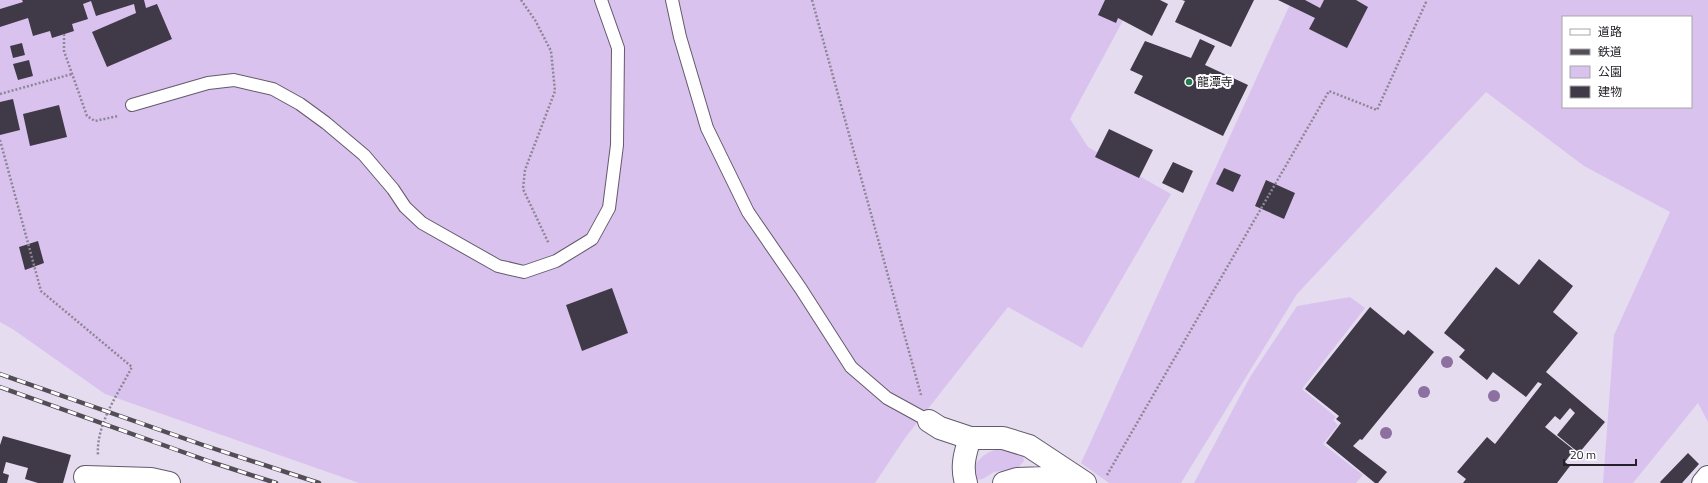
<svg xmlns="http://www.w3.org/2000/svg" width="1708" height="483" viewBox="0 0 1708 483" font-family="'Titillium Web','Noto Sans JP',sans-serif">
<style>
.green{fill:#d9c3ee;fill-rule:evenodd}
.building{fill:#403948}
.lines{fill:none;stroke-linecap:round;stroke-linejoin:round}
.service-casing{stroke:#635a6b;stroke-width:14}
.minor-casing{stroke:#635a6b;stroke-width:24}
.path{stroke:#8d8695;stroke-width:2.5;stroke-dasharray:2 2;stroke-linecap:butt}
.service{stroke:#fff;stroke-width:12}
.minor{stroke:#fff;stroke-width:22}
.rail-casing{stroke:#534d58;stroke-width:4.5}
.rail{stroke:#fff;stroke-width:3;stroke-dasharray:9;stroke-linecap:butt}
.tree{fill:#8b70a0}
.poi-dot{fill:#237c51;stroke:#fff;stroke-width:1.5}
.labels{text-anchor:middle;stroke-width:4;stroke-linejoin:round;paint-order:stroke}
.poi-label{font-size:12px;fill:#252129;stroke:#fff;text-anchor:start}
</style>
<rect width="100%" height="100%" fill="#e6dcf0"/>
<path class="green" d="M0,0H1134L1070,119L1088,147L1171,194L1082,348L1008,307L905,438L875,483H359L105,394L14,330L0,322Z
M1292,0H1708V422L1698,403L1633,483H1603L1614,335L1670,212L1584,166L1486,92L1297,294L1181,483H1109L1081,463ZM1563,17H1691V107H1563Z
M1350,297L1365,308L1302,389L1336,417L1333,420L1338,425L1323,444L1363,475L1356,483H1194L1250,377L1297,306Z
M1006,448L1023,455L1024,461L1018,468L994,472L983,479L976,480L974,466C984,453 990,450 1006,448Z"/>
<path class="building" d="M22,0H144L146,8L157,4L172,39L107,67L92,32L136,13L134,4L96,16L91,1L83,4L88,19L72,24L74,31L52,38L50,31L33,36L28,18L0,27V9L23,2Z
M1105,0H1160L1168,4L1152,36L1118,18L1116,23L1098,15Z
M1182,0H1254L1231,47L1175,22L1185,1Z
M1278,0H1305L1320,8L1324,0H1356L1368,7L1347,48L1309,29L1315,18Z
M1200,39L1215,46L1205,65L1248,85L1223,136L1134,93L1143,76L1130,70L1145,41L1191,58Z
M22,43L25,55L13,58L10,46Z
M29,60L33,76L18,80L13,64Z
M13,99L20,130L0,135V102Z
M59,105L67,137L30,146L23,114Z
M1109,129L1153,150L1139,178L1095,157Z
M1173,162L1193,171L1183,193L1162,183Z
M1224,168L1241,175L1233,192L1216,184Z
M1266,180L1295,193L1284,219L1255,206Z
M38,241L44,263L25,270L19,247Z
M1539,259L1573,286L1553,312L1578,333L1546,372L1605,422L1579,453L1557,435L1575,413L1570,408L1560,420L1555,416L1545,427L1574,450L1565,462L1570,466L1557,483H1463L1466,479L1457,472L1487,437L1495,444L1542,384L1538,382L1526,397L1493,372L1487,380L1459,357L1465,350L1444,333L1496,267L1519,285Z
M612,288L628,333L582,351L566,305Z
M1370,307L1404,335L1408,330L1434,352L1362,440L1360,439L1353,446L1387,472L1378,483H1375L1326,443L1341,423L1336,419L1339,416L1305,389Z
M3,436L71,455L63,483H38L25,479L28,468L6,462L3,473L9,475L7,483H0V445Z
M1688,453L1699,464L1682,483H1661L1660,482Z"/>
<g class="lines">
<g class="service-casing">
<path id="service" d="M672,0L680,37L707,128L748,212L801,289L851,367L887,398L929,421
M132,105L208,83L234,80L273,89L300,104L326,123L364,155L393,189L405,207L422,223L498,266L524,272L556,261L592,239L609,208L617,145L618,48L601,0"/>
</g>
<g class="minor-casing">
<path id="minor" d="M929,421L940,428L970,438H1003L1029,446L1085,483
M85,477L151,479L169,483
M966,483C961,467 965,453 970,438
M1004,483L1017,479L1075,477
M1703,483L1708,477"/>
</g>
<path class="path" d="M521,0L535,20L551,51L555,91L525,170L523,189L549,244
M812,0L921,395
M64,34V51L87,116L95,121L118,116
M0,94L72,74
M0,140L41,291L132,367C118,394 96,424 98,455
M1107,475L1329,91L1377,110L1427,0"/>
<use href="#service" class="service"/>
<use href="#minor" class="minor"/>
<g class="rail-casing">
<path id="rail" d="M0,374L203,445L319,483
M0,387L211,462L276,483"/>
</g>
<use href="#rail" class="rail"/>
</g>
<g class="tree">
<circle cx="1447" cy="362" r="6"/>
<circle cx="1424" cy="392" r="6"/>
<circle cx="1494" cy="396" r="6"/>
<circle cx="1386" cy="433" r="6"/>
</g>
<circle class="poi-dot" cx="1189" cy="82" r="4"/>
<g class="labels">
<g class="poi-label">
<text x="1197" y="86">龍潭寺</text>
</g>
</g>
<rect x="1562" y="16" width="130" height="92" fill="#ffffff" stroke="#a8a6a9"/>
<rect x="1570" y="29" width="20" height="6" fill="#ffffff" stroke="#a8a6a9"/>
<text x="1598" y="36" font-size="12" fill="#252129">道路</text>
<rect x="1570" y="49" width="20" height="6" fill="#534d58" stroke="#a8a6a9"/>
<text x="1598" y="56" font-size="12" fill="#252129">鉄道</text>
<rect x="1570" y="66" width="20" height="12" fill="#d9c3ee" stroke="#a8a6a9"/>
<text x="1598" y="76" font-size="12" fill="#252129">公園</text>
<rect x="1570" y="86" width="20" height="12" fill="#403948" stroke="#a8a6a9"/>
<text x="1598" y="96" font-size="12" fill="#252129">建物</text>
<path d="M1564 459v6h72v-6" fill="none" stroke="#252129" stroke-width="2"/>
<text x="1570" y="459" font-size="12" fill="#252129" stroke="#ffffff" stroke-width="3" paint-order="stroke">20 m</text>
</svg>
